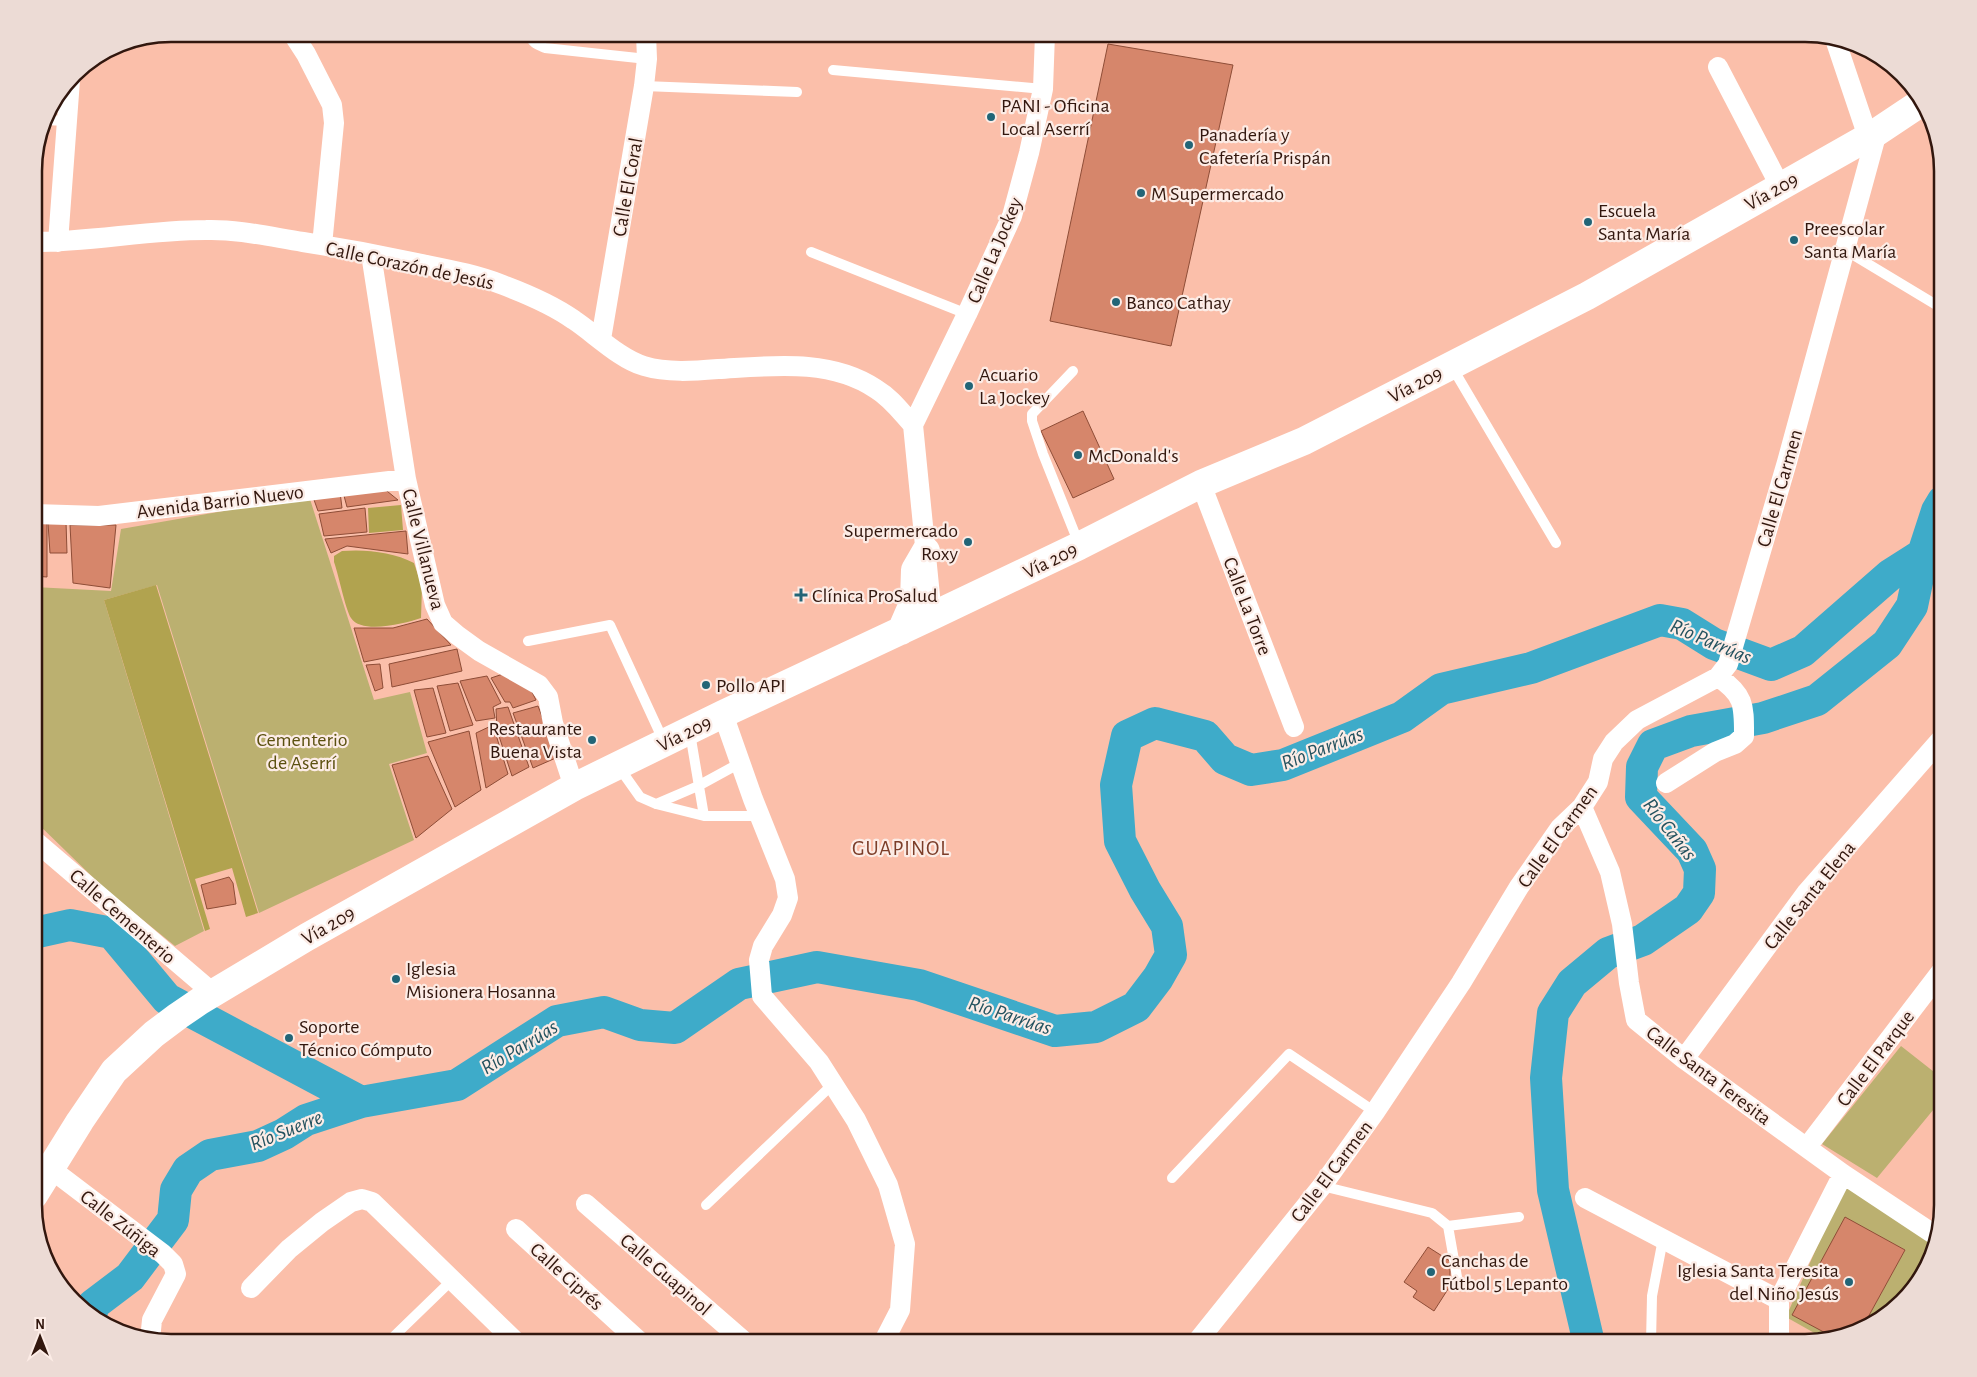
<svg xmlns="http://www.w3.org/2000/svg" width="1977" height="1377" viewBox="0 0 1977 1377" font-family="'Alegreya Sans',sans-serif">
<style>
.green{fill:#bbb070}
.forest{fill:#b1a34f}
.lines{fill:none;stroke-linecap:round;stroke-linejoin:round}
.river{stroke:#3eabc9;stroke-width:32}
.building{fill:#d6866b;stroke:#8e4d37}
.lane{stroke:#fff;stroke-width:10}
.street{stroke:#fff;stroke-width:20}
.secondary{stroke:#fff;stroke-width:28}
.poi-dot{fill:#226577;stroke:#fcece6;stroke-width:2}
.labels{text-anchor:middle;stroke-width:4.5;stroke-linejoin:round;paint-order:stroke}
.poi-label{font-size:20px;fill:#32170e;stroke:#fcece6;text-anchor:start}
.street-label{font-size:20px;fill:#32170e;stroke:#fcece6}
.park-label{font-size:20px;fill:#5b500f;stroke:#fcece6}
.water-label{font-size:21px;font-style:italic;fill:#24525f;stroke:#fcece6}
.neighbourhood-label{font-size:21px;letter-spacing:1px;fill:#7c3d28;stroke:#fcece6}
.rim{fill:none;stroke:#32170e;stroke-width:2.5}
</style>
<rect width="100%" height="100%" fill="#fbbfaa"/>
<path class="green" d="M309,496L374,700L410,692L427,753L389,764L414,840L259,913L157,585L104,600L204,931L175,946L106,890L34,820V587L111,591L121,529Z
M1901,1046L1943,1079V1098L1877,1178L1822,1144Z
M1849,1188L1937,1246L1914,1290L1867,1329L1861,1330L1905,1250L1845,1218L1833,1337L1825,1339L1786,1317L1839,1197L1845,1189Z"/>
<path class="forest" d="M401,505L403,530L369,533L368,508Z
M342,551C366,549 393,552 414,563L422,587L421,618C406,623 362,635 351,618C345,608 339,576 334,562V556Z
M156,585L258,913L246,917L232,868L195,879L210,929L205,931L104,600Z"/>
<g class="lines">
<path class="river" d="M34,933L70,925L112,933L167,999L361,1102L457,1085L557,1021L604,1012L640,1025L675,1028L739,984L817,967L919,985L1055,1031L1096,1027L1136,1007L1158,978L1171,955L1167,926L1145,890L1120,841L1116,785L1127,736L1155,723L1205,736L1225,759L1251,770L1283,765L1402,717L1441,689L1531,668L1660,620L1682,624L1714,644L1771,665L1803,651L1890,575L1923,554
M91,1317L93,1305L130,1277L173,1220L176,1190L188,1170L210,1155L258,1146L284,1134L306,1120L361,1102
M1589,1343L1553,1190L1546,1078L1553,1013L1572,983L1608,953L1643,940L1688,909L1699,893L1700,869L1692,851L1641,797L1642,767L1653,745L1691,731L1763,718L1817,700L1887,644L1912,606L1923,554L1937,511L1943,501"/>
</g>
<path class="building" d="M1108,44L1233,65L1171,346L1050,321Z
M1083,411L1114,479L1073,498L1041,431Z
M382,487L398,500L347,507L343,492Z
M340,492L342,508L318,511L313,497Z
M365,508L367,532L324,536L319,514Z
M47,522V577L34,576V523Z
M66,522L67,553H50L48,523Z
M70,525H116L110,588L73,583Z
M406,531L408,554L347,546L331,553L325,539Z
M427,619L451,645L364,662L354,628H393Z
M457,649L462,671L392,687L389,664Z
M380,664L383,688L375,691L366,665Z
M506,673L530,688L536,700L513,708L510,702H505L491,678Z
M487,676L501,703L493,707L495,718L476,721L460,681Z
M458,683L473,725L450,731L437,686Z
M433,688L446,733L427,737L414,690Z
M538,706L558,757L533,768L513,713Z
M508,707L529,767L512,776L497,730L496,709Z
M493,725L508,774L486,788L476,733Z
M469,731L481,790L455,807L428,742Z
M428,756L452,809L416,838L392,765Z
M229,877L233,883L236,904L207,909L201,885Z
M1845,1217L1905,1250L1861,1330L1833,1337L1792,1315Z
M1428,1247L1450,1261V1286L1434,1311L1413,1297L1417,1291L1404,1282Z"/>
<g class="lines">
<path class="lane" d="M530,34C531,43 538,45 545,48L647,59
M833,70L1043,89
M644,86L797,92
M44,120L67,121
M1845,250L1943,309
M811,252L967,314
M1452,367L1556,543
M1073,371L1032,414V421L1043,454L1079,544
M528,641L610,625L664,742
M690,733L704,816
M618,766L640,797L656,804L704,816H759
M656,804L698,786L740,763
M1172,1178L1289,1054L1375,1112
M1322,1186L1432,1213L1448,1226L1457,1277
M706,1205L833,1084
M1448,1226L1519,1217
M387,1343L451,1281
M1651,1343L1652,1296L1663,1239"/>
<path class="street" d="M293,34L306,54L332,105L334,123L322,245
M1835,39L1868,137
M1718,67L1780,186
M34,242C91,242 148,230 206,230C238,229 271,237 303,242C341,248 379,255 417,263C446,269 475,274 503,285C527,294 553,305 574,320C595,334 620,359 644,366C667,373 694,371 718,369C770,366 830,358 876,389C891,398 901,412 913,425L932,616
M58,242L70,80
M371,254L406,479L435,605L443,623L457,635L479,651L539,685L548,697L553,723L574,787
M601,339L644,86L647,59L646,34
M913,425L967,314L1012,216L1029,153L1043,89L1045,34
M1201,484L1294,727
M34,514L99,516L406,479
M723,714L753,799L785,879L788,898L782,915L763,946L759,960L762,996L819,1062L856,1120L888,1185L905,1244L900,1310L883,1343
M1666,783L1715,752L1735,744L1744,736C1744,706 1745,695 1718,677
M1582,807L1610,872L1622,924L1629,983L1636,1020L1684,1059L1843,1174L1938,1237
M34,840L213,993
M1684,1059L1807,892L1943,737
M1807,1147L1943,969
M51,1169L163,1254L173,1264L176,1274L152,1320L150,1340
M1585,1198L1779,1300
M586,1204L746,1343
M516,1229L641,1343
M251,1288L289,1249L322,1222L351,1202L362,1199L372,1202L517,1343
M1196,1343L1322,1186L1375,1112L1461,983L1519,887L1560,828L1582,807L1598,782L1603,759L1614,742L1637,720L1718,677L1728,664L1787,462L1877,132
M1779,1343V1300L1843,1174"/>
<path class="secondary" d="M901,631L914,601L915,570L926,551
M34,1195L80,1121L114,1071L154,1034L178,1016L200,1001L307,937L574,787L723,714L932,616L1079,546L1201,484L1304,441L1587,296L1877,132L1922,102"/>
</g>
<g class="poi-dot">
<circle cx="991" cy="117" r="5"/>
<circle cx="1189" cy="145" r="5"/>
<circle cx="1141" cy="193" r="5"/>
<circle cx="1588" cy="222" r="5"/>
<circle cx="1794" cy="240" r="5"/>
<circle cx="1116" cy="302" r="5"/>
<circle cx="969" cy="386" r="5"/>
<circle cx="1078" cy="455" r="5"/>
<circle cx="968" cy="542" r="5"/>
<path d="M798.5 587.5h5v5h5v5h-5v5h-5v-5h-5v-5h5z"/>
<circle cx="706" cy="685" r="5"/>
<circle cx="592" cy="740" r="5"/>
<circle cx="396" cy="979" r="5"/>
<circle cx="289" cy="1038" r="5"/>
<circle cx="1431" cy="1272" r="5"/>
<circle cx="1849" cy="1282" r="5"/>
</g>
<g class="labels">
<g class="poi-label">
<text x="1001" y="112">PANI - Oficina<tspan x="1001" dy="23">Local Aserrí</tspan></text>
<text x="1199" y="141">Panadería y<tspan x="1199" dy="23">Cafetería Prispán</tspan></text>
<text x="1151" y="200">M Supermercado</text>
<text x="1598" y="217">Escuela<tspan x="1598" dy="23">Santa María</tspan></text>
<text x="1804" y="235">Preescolar<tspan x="1804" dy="23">Santa María</tspan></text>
<text x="1126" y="309">Banco Cathay</text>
<text x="979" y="381">Acuario<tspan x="979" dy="23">La Jockey</tspan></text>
<text x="1088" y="462">McDonald's</text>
<text x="958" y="537" text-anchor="end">Supermercado<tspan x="958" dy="23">Roxy</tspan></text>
<text x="812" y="602">Clínica ProSalud</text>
<text x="716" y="692">Pollo API</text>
<text x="582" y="735" text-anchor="end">Restaurante<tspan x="582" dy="23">Buena Vista</tspan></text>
<text x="406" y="975">Iglesia<tspan x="406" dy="23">Misionera Hosanna</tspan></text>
<text x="299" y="1033">Soporte<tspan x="299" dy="23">Técnico Cómputo</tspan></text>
<text x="1441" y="1267">Canchas de<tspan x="1441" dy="23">Fútbol 5 Lepanto</tspan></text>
<text x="1839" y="1277" text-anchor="end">Iglesia Santa Teresita<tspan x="1839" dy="23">del Niño Jesús</tspan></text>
</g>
<g class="street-label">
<text transform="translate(627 187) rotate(-80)" y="7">Calle El Coral</text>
<text transform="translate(1771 191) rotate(-29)" y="7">Vía 209</text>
<text transform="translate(994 250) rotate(-67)" y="7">Calle La Jockey</text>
<text transform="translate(410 265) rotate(12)" y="7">Calle Corazón de Jesús</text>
<text transform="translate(1415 384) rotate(-27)" y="7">Vía 209</text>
<text transform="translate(1779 488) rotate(-74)" y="7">Calle El Carmen</text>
<text transform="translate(220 501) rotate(-7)" y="7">Avenida Barrio Nuevo</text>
<text transform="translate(424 549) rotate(76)" y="7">Calle Villanueva</text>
<text transform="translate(1050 560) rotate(-26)" y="7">Vía 209</text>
<text transform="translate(1248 606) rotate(69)" y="7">Calle La Torre</text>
<text transform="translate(684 733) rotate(-26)" y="7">Vía 209</text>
<text transform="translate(1557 836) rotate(-54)" y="7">Calle El Carmen</text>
<text transform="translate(1809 895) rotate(-51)" y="7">Calle Santa Elena</text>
<text transform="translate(123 916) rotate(41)" y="7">Calle Cementerio</text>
<text transform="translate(328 925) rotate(-30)" y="7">Vía 209</text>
<text transform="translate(1875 1058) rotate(-53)" y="7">Calle El Parque</text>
<text transform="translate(1709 1075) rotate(37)" y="7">Calle Santa Teresita</text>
<text transform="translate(1331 1171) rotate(-53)" y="7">Calle El Carmen</text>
<text transform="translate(121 1223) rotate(38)" y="7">Calle Zúñiga</text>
<text transform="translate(666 1274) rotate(41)" y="7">Calle Guapinol</text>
<text transform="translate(567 1276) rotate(42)" y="7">Calle Ciprés</text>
</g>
<g class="park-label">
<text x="302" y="746">Cementerio<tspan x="302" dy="23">de Aserrí</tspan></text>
</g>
<g class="water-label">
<text transform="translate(1711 641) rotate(23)" y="7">Río Parrúas</text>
<text transform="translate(1322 748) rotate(-21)" y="7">Río Parrúas</text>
<text transform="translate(1670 829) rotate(52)" y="7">Río Cañas</text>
<text transform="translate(1010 1015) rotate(18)" y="7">Río Parrúas</text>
<text transform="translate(519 1047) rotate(-31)" y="7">Río Parrúas</text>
<text transform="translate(286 1130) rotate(-22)" y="7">Río Suerre</text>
</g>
<g class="neighbourhood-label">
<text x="901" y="855">GUAPINOL</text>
</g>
</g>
<path d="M0 0H1977V1377H0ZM171 42H1805A129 129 0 0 1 1934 171V1205A129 129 0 0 1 1805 1334H171A129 129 0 0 1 42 1205V171A129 129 0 0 1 171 42Z" fill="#ecdbd5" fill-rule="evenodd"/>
<path class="rim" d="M171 42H1805A129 129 0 0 1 1934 171V1205A129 129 0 0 1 1805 1334H171A129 129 0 0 1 42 1205V171A129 129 0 0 1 171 42Z"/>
<g transform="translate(40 1337)" stroke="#fcece6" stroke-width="4" paint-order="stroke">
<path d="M0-4L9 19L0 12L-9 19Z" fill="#32170e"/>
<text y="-8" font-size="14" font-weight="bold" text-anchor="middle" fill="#32170e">N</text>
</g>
</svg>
